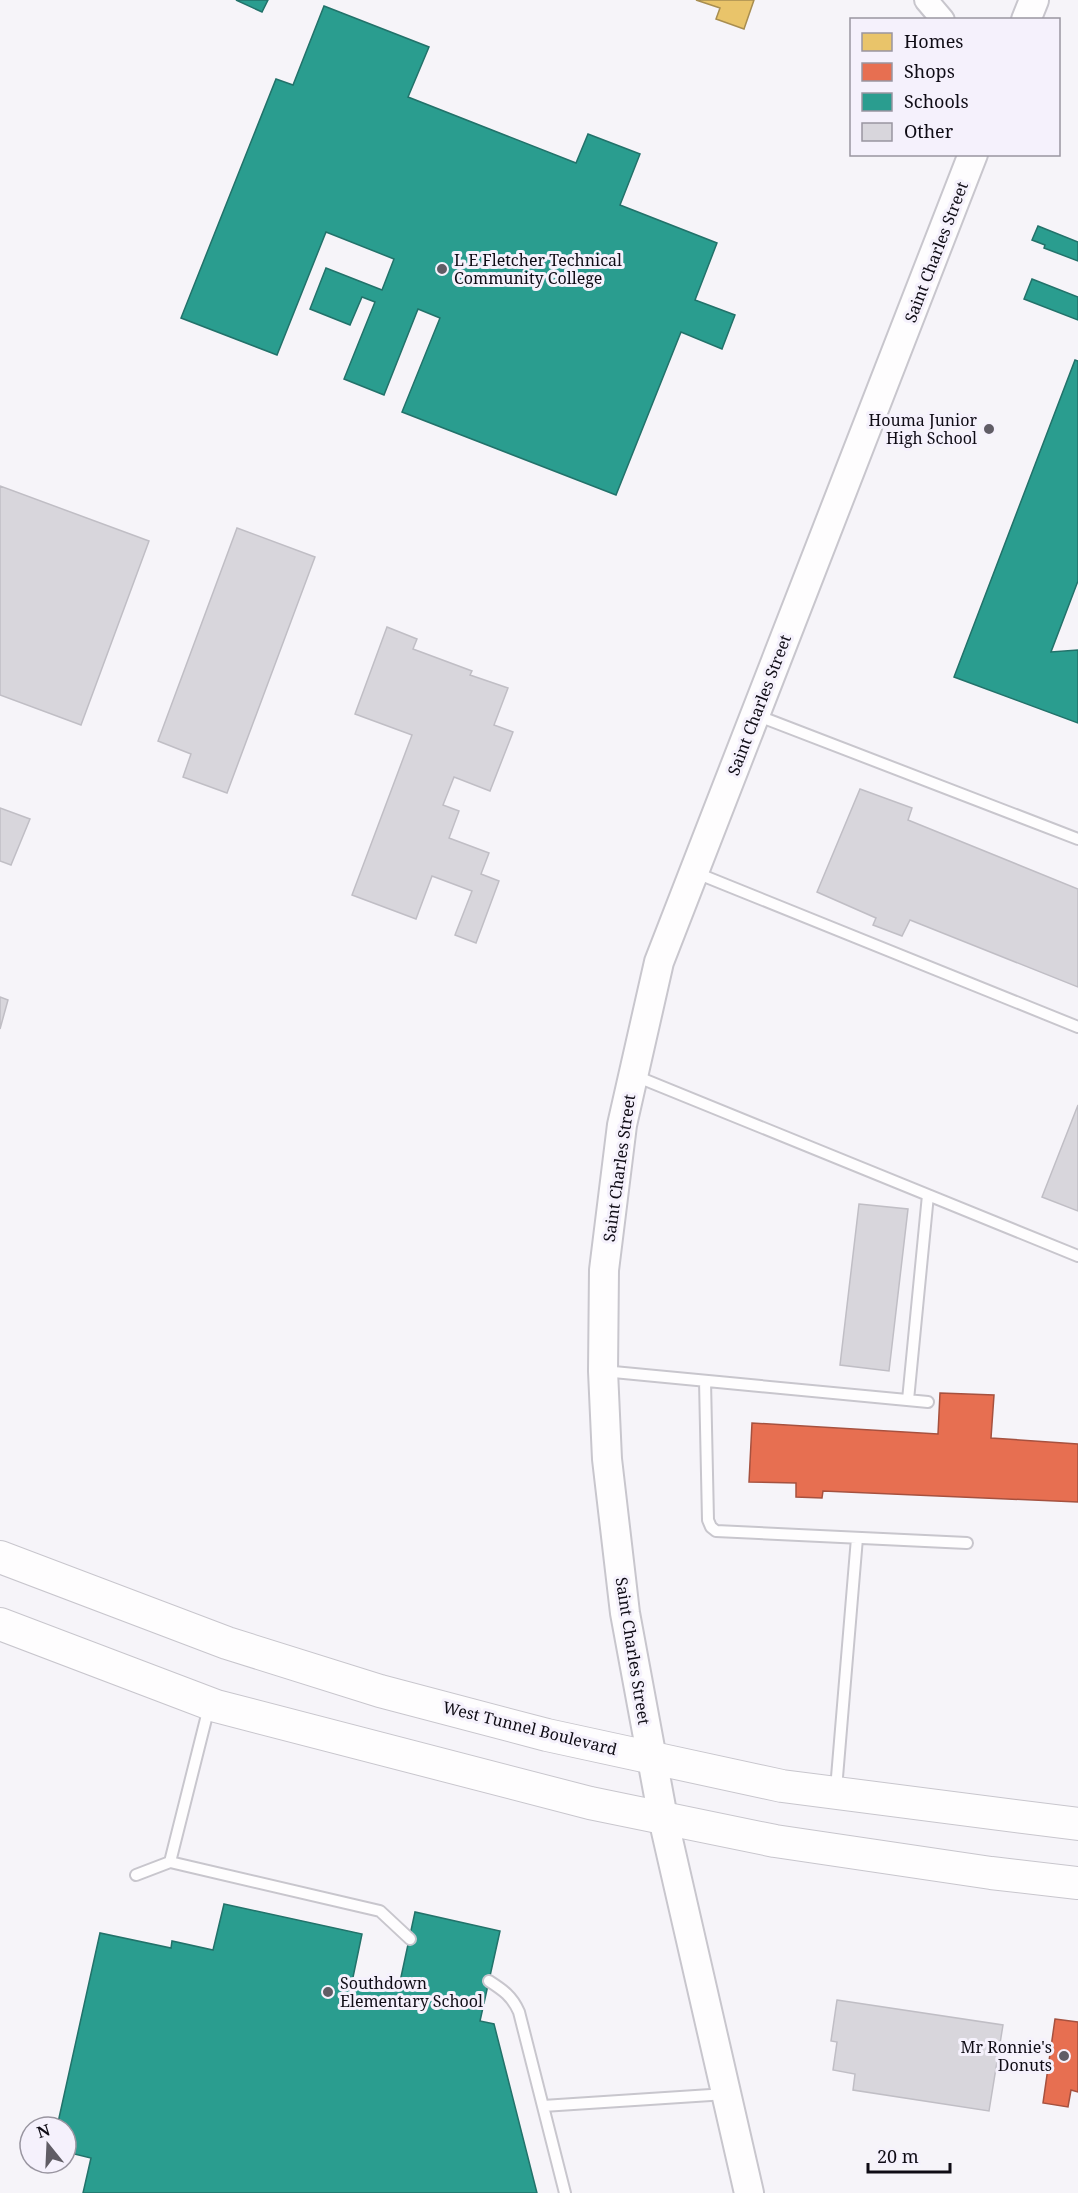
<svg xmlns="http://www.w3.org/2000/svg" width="1078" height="2193" viewBox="0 0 1078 2193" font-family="'Noto Serif',serif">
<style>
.homes{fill:#e9c46a;stroke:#a88d50;stroke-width:1.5}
.shops{fill:#e76f51;stroke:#a6513f;stroke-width:1.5}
.schools{fill:#2a9d8f;stroke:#22726a;stroke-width:1.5}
.building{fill:#d8d6dc;stroke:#c0bec5;stroke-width:1.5}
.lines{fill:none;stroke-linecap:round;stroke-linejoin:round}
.service-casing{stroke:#c8c6cd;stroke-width:14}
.minor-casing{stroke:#c8c6cd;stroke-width:26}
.tertiary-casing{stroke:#c8c6cd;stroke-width:32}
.secondary-casing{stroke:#c8c6cd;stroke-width:34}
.service{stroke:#fefdfe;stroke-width:10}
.minor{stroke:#fefdfe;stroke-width:22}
.tertiary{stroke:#fefdfe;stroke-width:28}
.secondary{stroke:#fefdfe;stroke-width:32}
.poi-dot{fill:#605d65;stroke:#f5f1fc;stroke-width:2}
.labels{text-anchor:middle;stroke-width:6;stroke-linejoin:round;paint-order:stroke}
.street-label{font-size:16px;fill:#0f0c15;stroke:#f5f1fc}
.poi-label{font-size:16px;fill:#0f0c15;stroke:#f5f1fc;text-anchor:start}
</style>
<rect width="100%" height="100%" fill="#f6f4f9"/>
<path class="homes" d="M696,0H754L744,29L716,19L720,8Z"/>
<path class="shops" d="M940,1393L994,1395L991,1438L1078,1444V1502L823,1491L822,1498L796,1497V1483L749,1482L752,1423L938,1434Z
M1055,2019L1078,2022V2092L1071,2090L1068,2107L1043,2103Z"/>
<path class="schools" d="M236,0H268L262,12Z
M324,6L429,47L408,97L576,163L588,134L640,154L620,205L717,243L695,300L735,315L722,349L681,332L616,495L402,412L440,318L418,309L384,395L344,379L375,302L362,297L350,325L310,309L326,268L382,290L394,259L326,232L277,355L181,318L276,79L293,85Z
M1038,226L1078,242V261L1044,248L1045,245L1032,240Z
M1032,279L1078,297V320L1024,299Z
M1075,360L1078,361V581L1051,652L1078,650V723L954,677Z
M224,1904L362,1934L352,1982L398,1991L415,1912L500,1931L480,2021L494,2024L537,2193H83L91,2158L66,2152V2127H57L100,1933L171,1948L172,1941L213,1950Z"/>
<path class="building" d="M0,486L149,541L81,725L0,695Z
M237,528L315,557L227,793L183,777L191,754L158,741Z
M387,627L417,639L413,649L472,671L470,675L508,688L494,725L513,732L490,791L454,777L443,805L459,811L449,838L489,853L481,874L499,881L476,943L455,935L472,891L432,876L416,919L352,895L412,735L355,714Z
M860,789L912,808L908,820L1078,889V987L910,920L902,936L873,925L876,918L817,892Z
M0,808L30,819L11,865L0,861Z
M0,997L8,1000L0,1029Z
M1078,1105V1211L1042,1197Z
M859,1204L908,1209L889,1371L840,1365Z
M837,2000L1003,2025L989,2111L853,2090L855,2074L833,2070L837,2042L831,2041Z"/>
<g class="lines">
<g class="service-casing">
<path id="service" d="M756,715L1078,839
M694,872L1078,1027
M633,1075L1078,1256
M603,1371L928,1402
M705,1381L708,1520L711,1527L716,1531L967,1543
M908,1400L928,1195
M209,1707L170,1862L380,1911L410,1939
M836,1789L857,1538
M136,1875L170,1862
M489,1981C503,1990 512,1996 519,2012L565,2193
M543,2106L726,2094"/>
</g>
<g class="minor-casing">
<path id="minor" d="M926,0L943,20"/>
</g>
<g class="tertiary-casing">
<path id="tertiary" d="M1026,20L1034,0
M749,2193L663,1818L625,1613L607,1459L603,1371L604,1270L622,1125L659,962L973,154"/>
</g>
<g class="secondary-casing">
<path id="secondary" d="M0,1557L227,1643L380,1691L547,1735L782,1786L1078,1824
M0,1624L216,1706L590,1803L775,1841L991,1873L1078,1883"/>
</g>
<use href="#service" class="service"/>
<use href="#minor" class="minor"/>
<use href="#tertiary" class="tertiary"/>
<use href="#secondary" class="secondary"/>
</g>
<g class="poi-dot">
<circle cx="442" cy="269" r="6"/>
<circle cx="989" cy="429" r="6"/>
<circle cx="328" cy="1992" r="6"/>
<circle cx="1064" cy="2056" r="6"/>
</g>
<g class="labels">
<g class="street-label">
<text transform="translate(936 252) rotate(-69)" y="6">Saint Charles Street</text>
<text transform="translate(759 705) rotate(-69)" y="6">Saint Charles Street</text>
<text transform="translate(619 1168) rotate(-82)" y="6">Saint Charles Street</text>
<text transform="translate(633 1651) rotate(81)" y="6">Saint Charles Street</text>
<text transform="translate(530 1728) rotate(14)" y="6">West Tunnel Boulevard</text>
</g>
<g class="poi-label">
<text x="454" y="266">L E Fletcher Technical<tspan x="454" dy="18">Community College</tspan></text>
<text x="977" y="426" text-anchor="end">Houma Junior<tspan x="977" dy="18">High School</tspan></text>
<text x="340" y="1989">Southdown<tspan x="340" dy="18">Elementary School</tspan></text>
<text x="1052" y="2053" text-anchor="end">Mr Ronnie's<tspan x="1052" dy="18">Donuts</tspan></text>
</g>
</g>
<rect x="850" y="18" width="210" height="138" fill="#f5f1fc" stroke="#9995a0" stroke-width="1.5"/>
<rect x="862" y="33" width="30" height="18" fill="#e9c46a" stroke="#9995a0" stroke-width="1.5"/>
<text x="904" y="48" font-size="18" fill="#0f0c15">Homes</text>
<rect x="862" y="63" width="30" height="18" fill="#e76f51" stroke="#9995a0" stroke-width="1.5"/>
<text x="904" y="78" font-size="18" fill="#0f0c15">Shops</text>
<rect x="862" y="93" width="30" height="18" fill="#2a9d8f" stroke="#9995a0" stroke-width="1.5"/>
<text x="904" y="108" font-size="18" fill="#0f0c15">Schools</text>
<rect x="862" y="123" width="30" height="18" fill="#d8d6dc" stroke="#9995a0" stroke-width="1.5"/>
<text x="904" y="138" font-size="18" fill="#0f0c15">Other</text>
<g transform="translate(48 2145) rotate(342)"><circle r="28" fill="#f5f1fc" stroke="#9995a0" stroke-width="1.5"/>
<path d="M0-4.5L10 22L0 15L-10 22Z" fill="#605d65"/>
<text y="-9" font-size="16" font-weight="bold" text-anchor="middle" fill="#0f0c15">N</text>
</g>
<path d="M868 2163v9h82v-9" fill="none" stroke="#0f0c15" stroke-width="3"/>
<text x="877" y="2163" font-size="18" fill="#0f0c15" stroke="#f5f1fc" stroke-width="4.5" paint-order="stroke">20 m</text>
</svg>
